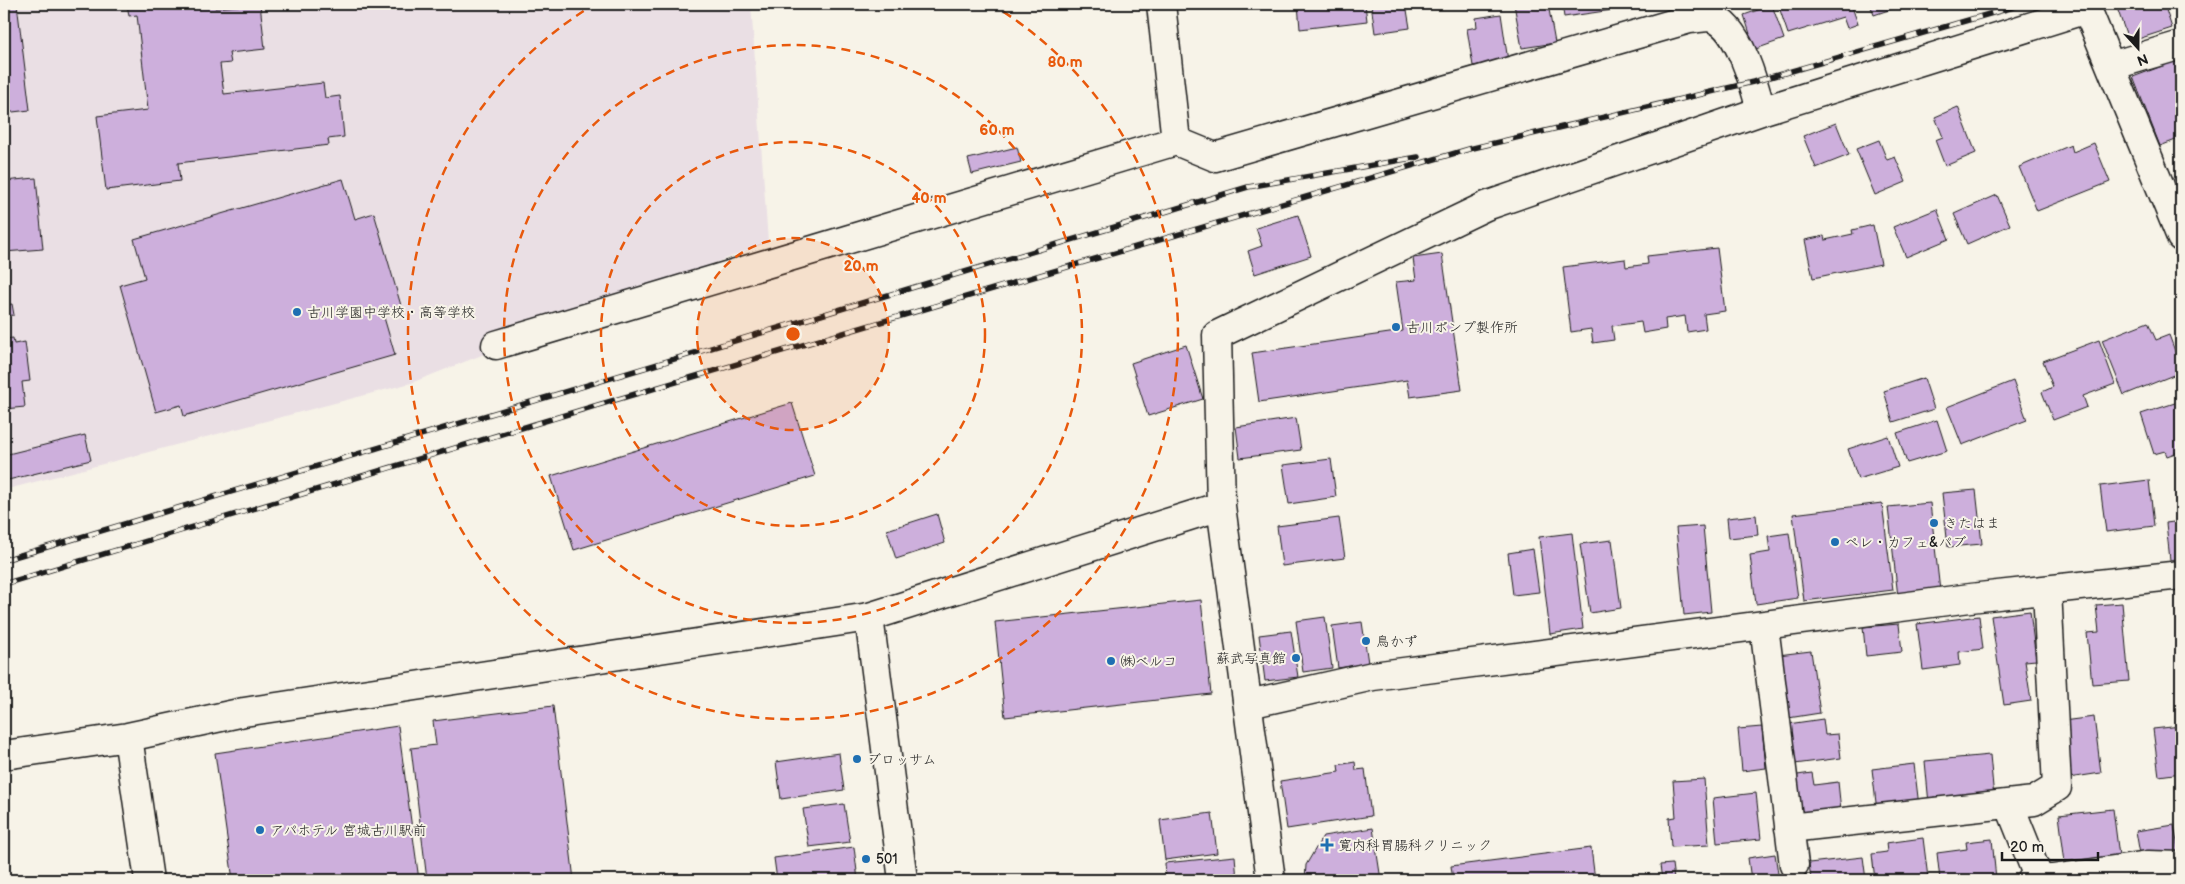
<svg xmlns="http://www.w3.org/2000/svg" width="2185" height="884" viewBox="0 0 2185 884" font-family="'Balsamiq Sans','Klee One',sans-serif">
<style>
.built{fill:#eadfe4}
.building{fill:#cdafdc;stroke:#1c1c1c}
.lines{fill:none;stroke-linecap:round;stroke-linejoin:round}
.minor-casing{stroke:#1c1c1c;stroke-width:31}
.minor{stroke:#f7f3e8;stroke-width:28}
.rail-casing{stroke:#1c1c1c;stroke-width:5.5}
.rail{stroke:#f7f3e8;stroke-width:4;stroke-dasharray:11;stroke-linecap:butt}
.ring{fill:none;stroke:#e8590c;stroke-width:2.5;stroke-dasharray:9 6}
.poi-dot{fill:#1f6fb2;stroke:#f7f3e8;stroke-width:2}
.labels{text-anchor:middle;stroke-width:4;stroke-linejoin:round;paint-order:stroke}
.poi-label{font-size:14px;fill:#1c1c1c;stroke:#f7f3e8;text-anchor:start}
.centre{fill:#e8590c;stroke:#f7f3e8;stroke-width:2.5}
.ring-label{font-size:15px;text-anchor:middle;font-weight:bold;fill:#e8590c;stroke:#f7f3e8;stroke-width:4;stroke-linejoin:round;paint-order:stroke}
</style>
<rect width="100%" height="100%" fill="#f7f3e8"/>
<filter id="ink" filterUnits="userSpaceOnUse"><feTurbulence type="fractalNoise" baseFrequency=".02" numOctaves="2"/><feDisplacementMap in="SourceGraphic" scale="10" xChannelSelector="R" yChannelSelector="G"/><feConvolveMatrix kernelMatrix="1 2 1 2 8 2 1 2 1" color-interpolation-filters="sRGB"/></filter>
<g filter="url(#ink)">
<path class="built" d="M4,4H751L768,242L411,383L4,490Z"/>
<path class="building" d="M4,4H17L30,110L4,113Z
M127,4H214L215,8L260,4L265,49L229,53L231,63L220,64L224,94L323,83L325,98L340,96L344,137L328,139L329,145L178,163L180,181L106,190L97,116L148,110L137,15L129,16Z
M1298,4H1365L1367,21L1300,29Z
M1371,4H1406L1410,28L1375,33Z
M1514,4H1548L1555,43L1522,48Z
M1562,4H1619V9L1564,17Z
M1778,4H1851L1858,24L1847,28L1843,17L1788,34Z
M1870,4H1906L1874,15Z
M2121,4H2164L2172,28L2129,42L2116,5Z
M1772,5L1784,39L1750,51L1744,36L1750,34L1744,15Z
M1501,14L1508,61L1473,66L1467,29L1477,27L1476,18Z
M2181,59V94L2179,95L2181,101V138L2160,146L2133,77Z
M1958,107L1976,153L1945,166L1935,140L1943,137L1935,117Z
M1836,123L1849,155L1816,168L1803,136Z
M1879,140L1887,160L1895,157L1906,182L1875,195L1856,149Z
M2094,143L2110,182L2037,211L2019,167L2071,145L2073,152Z
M1017,147L1021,162L972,174L968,159Z
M36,178L43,249L4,252V181Z
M343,179L355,219L374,213L402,309L383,314L395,355L184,416L181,405L156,412L120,285L145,278L134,239Z
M1997,195L2010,225L1967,244L1954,214Z
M1937,209L1949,239L1906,257L1893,227Z
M1298,215L1311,256L1255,274L1248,251L1262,246L1256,228Z
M1873,225L1881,264L1813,278L1805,240L1824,236L1825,240L1853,234L1852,230Z
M1717,248L1725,311L1704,314L1706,329L1687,332L1685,316L1665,319L1666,329L1643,333L1641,322L1612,326L1614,340L1593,343L1591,329L1571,332L1563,267L1625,259L1626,267L1648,264L1647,256Z
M1442,254L1462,390L1410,397L1407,380L1259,402L1252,353L1403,331L1396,282L1416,280L1413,258Z
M12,304L14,315L4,316V305Z
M2148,322L2156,340L2169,335L2181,367V372L2124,395L2102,340Z
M13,338L14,344L25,342L30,381L22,382L25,407L4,409V339Z
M2099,340L2115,384L2083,396L2087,407L2053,420L2042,392L2053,387L2043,361Z
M1186,345L1203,399L1148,416L1131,363Z
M1924,378L1934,409L1893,422L1884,391Z
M2013,381L2027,420L1962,445L1947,407Z
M2178,402L2181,412V451L2167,456L2165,451L2154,454L2141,414Z
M792,403L815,476L574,550L551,476Z
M1296,418L1301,450L1240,458L1236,427Z
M1937,420L1947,451L1907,463L1897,433Z
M85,435L91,460L4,481V455Z
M1888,436L1898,467L1858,479L1848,449Z
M1331,459L1336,497L1289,504L1283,465Z
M2149,480L2154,526L2106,532L2100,486Z
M1976,490L1982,544L1948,547L1942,493Z
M1882,503L1893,590L1804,601L1793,514Z
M1930,503L1940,591L1898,597L1888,507Z
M937,514L945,543L896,559L887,530Z
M1756,515L1758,535L1729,538L1727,518Z
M1339,518L1345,558L1282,566L1277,526Z
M2181,521V558L2170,560L2166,523Z
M1703,526L1711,612L1684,615L1676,528Z
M1572,533L1583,629L1550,634L1539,537Z
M1789,533L1798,598L1756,604L1750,555L1770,552L1768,536Z
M1612,540L1621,608L1590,613L1580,544Z
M1533,549L1539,592L1513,595L1508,553Z
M1201,600L1211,694L1005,717L995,622Z
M2122,603L2129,681L2092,684L2087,633L2099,632L2096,605Z
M2030,611L2036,660L2025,661L2031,701L2004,705L1991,616Z
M1979,616L1983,649L1959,652L1960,665L1923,670L1917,624Z
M1325,617L1332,668L1303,672L1296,621Z
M1362,622L1368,663L1338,668L1332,626Z
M1899,624L1902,652L1866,656L1863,627Z
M1291,631L1298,677L1265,681L1259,635Z
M1811,651L1820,713L1782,719L1778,655Z
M553,706L574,880H427L411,748L436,745L433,721Z
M2094,717L2101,773L2062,779L2055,722Z
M1823,719L1825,735L1838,734L1841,758L1787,765L1781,725Z
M398,726L419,880H233L215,753Z
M2181,726V773L2159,776L2153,729Z
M1762,727L1766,768L1742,771L1738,729Z
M839,753L844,790L781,799L776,762Z
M1990,755L1994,798L1929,804L1925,761Z
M1355,762L1356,770L1365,769L1371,816L1287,829L1280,781L1339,772L1338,765Z
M1914,764L1919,806L1877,811L1872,769Z
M1812,773L1814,785L1838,782L1841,811L1794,816L1790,776Z
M1704,779L1709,845L1671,847L1669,818L1676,817L1673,781Z
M1756,793L1761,839L1717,843L1713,798Z
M844,804L850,842L809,847L803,809Z
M2113,809L2119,856L2065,863L2059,815Z
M1212,813L1217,853L1165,860L1160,820Z
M2174,825L2179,854L2141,860L2136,831Z
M1373,828L1381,880H1305L1306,865L1323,836Z
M1923,838L1928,878L1875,880L1872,854L1887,852L1886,843Z
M1992,839L1996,879L1940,880L1937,853L1967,849L1966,842Z
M854,847L858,880H777L774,858Z
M1591,848L1595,880H1453L1451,866Z
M1775,854L1779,880H1751L1748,858Z
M1235,856L1237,880H1166L1165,863Z
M1863,857L1866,880H1811L1809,863Z
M1672,864L1674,880L1710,875V880H1662L1660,865Z"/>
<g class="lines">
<g class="minor-casing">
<path id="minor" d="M2085,4L2181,237
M2111,66L2181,45
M1176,141L1215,157L1689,19C1696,19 1706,16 1712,18C1739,25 1755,87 1761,111
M496,345L1176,141L1161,4
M1221,506L1217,335L1486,206L1761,111L2087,9
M869,617L903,880
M1764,626L1794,865
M1249,704L1373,676L1970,598L2181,575
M4,755L128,737
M2009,804L2039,879
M1789,828L2034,801L2057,787L2047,590
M149,880L128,737L244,712L869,617L1221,506L1271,880
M2032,880L2052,879L2148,865L2181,866"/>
</g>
<use href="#minor" class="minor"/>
<g class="rail-casing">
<path id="rail" d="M4,560L1248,187L1418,157
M4,584L598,405L1469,149L1753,82L2024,4"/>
</g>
<use href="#rail" class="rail"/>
</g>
</g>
<circle cx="793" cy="334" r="96" fill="#e8590c" fill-opacity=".12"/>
<g class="ring">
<circle cx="793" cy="334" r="96"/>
<circle cx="793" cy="334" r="192"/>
<circle cx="793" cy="334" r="289"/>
<path d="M991 4A385 385 0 1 1 595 4"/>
</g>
<g class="poi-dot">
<circle cx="297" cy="312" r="5"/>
<circle cx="1396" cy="327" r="5"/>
<circle cx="1934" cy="523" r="5"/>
<circle cx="1835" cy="542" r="5"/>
<circle cx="1366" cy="641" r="5"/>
<circle cx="1296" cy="658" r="5"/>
<circle cx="1111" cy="661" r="5"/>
<circle cx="857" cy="759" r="5"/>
<circle cx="260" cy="830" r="5"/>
<path d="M1324.5 837.5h5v5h5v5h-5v5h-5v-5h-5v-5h5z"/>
<circle cx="866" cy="859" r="5"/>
</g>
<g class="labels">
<g class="poi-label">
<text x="307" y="317">古川学園中学校・高等学校</text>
<text x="1406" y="332">古川ポンプ製作所</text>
<text x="1944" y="528">きたはま</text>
<text x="1845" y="547">ペレ・カフェ&amp;パブ</text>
<text x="1376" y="646">鳥かず</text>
<text x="1286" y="663" text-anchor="end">蘇武写真館</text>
<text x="1121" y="666">㈱ベルコ</text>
<text x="867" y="764">ブロッサム</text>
<text x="270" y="835">アパホテル 宮城古川駅前</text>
<text x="1338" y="850">寛内科胃腸科クリニック</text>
<text x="876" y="864">501</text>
</g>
</g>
<circle cx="793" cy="334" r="8" class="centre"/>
<g class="ring-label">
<text x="1065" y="67">80 m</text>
<text x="997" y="135">60 m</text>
<text x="929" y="203">40 m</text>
<text x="861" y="271">20 m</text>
</g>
<rect width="2185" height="884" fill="none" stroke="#f7f3e8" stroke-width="20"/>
<rect x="10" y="10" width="2165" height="864" fill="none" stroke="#1c1c1c" stroke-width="2" filter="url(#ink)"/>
<g transform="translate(2138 48) rotate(159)" stroke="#f7f3e8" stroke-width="4" paint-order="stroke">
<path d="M0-4L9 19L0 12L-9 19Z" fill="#1c1c1c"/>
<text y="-8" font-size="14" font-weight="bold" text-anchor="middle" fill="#1c1c1c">N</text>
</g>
<path d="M2002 852v8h96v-8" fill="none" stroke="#1c1c1c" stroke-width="2.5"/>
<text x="2010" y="852" font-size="15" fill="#1c1c1c" stroke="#f7f3e8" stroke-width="4" paint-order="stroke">20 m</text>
</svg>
